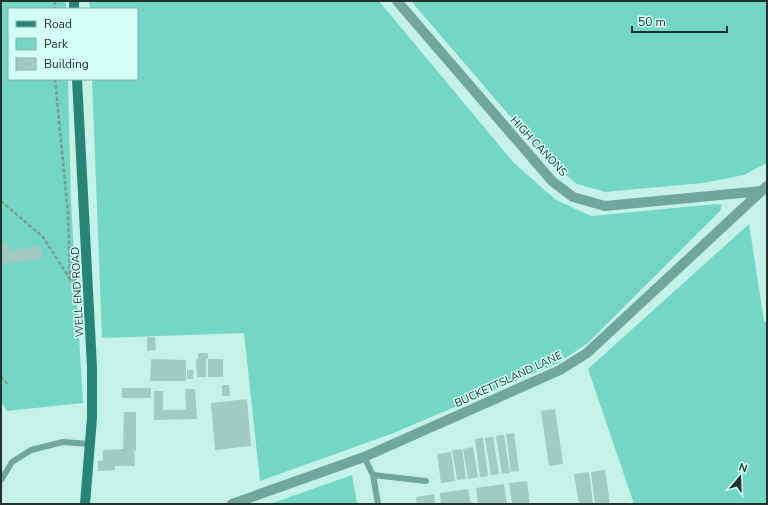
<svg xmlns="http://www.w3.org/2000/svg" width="768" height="505" viewBox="0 0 768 505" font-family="'Nunito Sans',sans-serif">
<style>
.green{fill:#74d7c6}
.building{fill:#a1cbc2}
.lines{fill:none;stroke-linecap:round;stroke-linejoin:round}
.path{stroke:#7c9b95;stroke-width:2.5;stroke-dasharray:4 2;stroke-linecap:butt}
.lane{stroke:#70a69c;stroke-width:6}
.street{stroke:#70a69c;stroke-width:10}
.secondary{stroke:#278578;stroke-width:10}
.labels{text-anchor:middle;stroke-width:3;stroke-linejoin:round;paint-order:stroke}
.street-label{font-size:11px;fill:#21322f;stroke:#d3fef5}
</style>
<rect width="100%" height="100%" fill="#c6f1e8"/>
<path class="green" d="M1,1H66V9H9V79H68L71,202L83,403L7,411L1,402Z
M89,1H379L514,163L556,200L591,216L716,204L722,205L720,211L588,343L558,363L391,434L260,481L244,333L102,338L92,79H137V9H90Z
M411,1H767V163L744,175L703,183L605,192L577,184L546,158Z
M749,224L764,321L767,322V504H634L588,369Z
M352,475L357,504H270Z"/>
<path class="building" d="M9,243L10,250L40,246L42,259L1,264V244Z
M147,337H155L156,350L147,351Z
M198,353H208V359H206V377H197L196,359H198Z
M151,359L186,360V381H150Z
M208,359H223V377H208Z
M187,370H193V379H187Z
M222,385H229L230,396H222Z
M122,388H151V398H122Z
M185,389H195L197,419L154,420V391H163V410H186Z
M247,399L251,446L215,450L211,403Z
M555,409L563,464L549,466L541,411Z
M124,412H136V451H134L135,466H115V470L98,471V461L103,460V450L123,449Z
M514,433L519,471L511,472L506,434Z
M504,435L510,473L502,474L496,436Z
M493,437L499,474L491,475L485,438Z
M483,438L488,476L480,477L475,439Z
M473,447L478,477L468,479L463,449Z
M462,449L466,479L457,480L452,450Z
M451,452L455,481L441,483L437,454Z
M605,470L610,504H595L591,472Z
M589,472L593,504H579L574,474Z
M527,481L530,504H512L509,483Z
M504,484L507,504H478L476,488Z
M468,489L471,504H441L440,493Z
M434,494L435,504H417L416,497Z"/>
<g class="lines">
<path class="path" d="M55,1V9
M55,79L68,213L70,280L77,279
M1,201L43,237L70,279
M1,376L8,385"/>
<path class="lane" d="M364,457L373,475L378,504
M373,475L426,481
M1,480L12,462L31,450L63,442L89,444"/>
<path class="street" d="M397,1L552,181L573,197L605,206L762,191
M232,504L364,457L560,370L587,353L767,186"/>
<path class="secondary" d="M74,1V9
M77,79L92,367V418L85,504"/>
</g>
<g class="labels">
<g class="street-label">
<text transform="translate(539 146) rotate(47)" y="4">HIGH CANONS</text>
<text transform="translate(77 292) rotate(-93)" y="4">WELL END ROAD</text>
<text transform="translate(508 379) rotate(-25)" y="4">BUCKETTSLAND LANE</text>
</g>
</g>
<rect width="768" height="505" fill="none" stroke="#21322f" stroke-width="4"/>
<rect x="8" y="8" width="130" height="72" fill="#d3fef5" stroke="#8caca6"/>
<rect x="16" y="21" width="20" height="6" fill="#278578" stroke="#8caca6"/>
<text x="44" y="28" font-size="12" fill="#21322f">Road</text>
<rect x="16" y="38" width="20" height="12" fill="#74d7c6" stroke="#8caca6"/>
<text x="44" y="48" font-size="12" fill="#21322f">Park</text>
<rect x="16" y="58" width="20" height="12" fill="#a1cbc2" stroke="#8caca6"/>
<text x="44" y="68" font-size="12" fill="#21322f">Building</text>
<g transform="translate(740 477) rotate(19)" stroke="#d3fef5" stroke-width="3" paint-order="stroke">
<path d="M0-3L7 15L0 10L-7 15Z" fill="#21322f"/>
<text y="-6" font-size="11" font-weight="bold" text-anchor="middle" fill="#21322f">N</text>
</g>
<path d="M632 26v6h95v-6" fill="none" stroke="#21322f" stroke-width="2"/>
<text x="638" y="26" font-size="12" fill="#21322f" stroke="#d3fef5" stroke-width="3" paint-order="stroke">50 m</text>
</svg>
